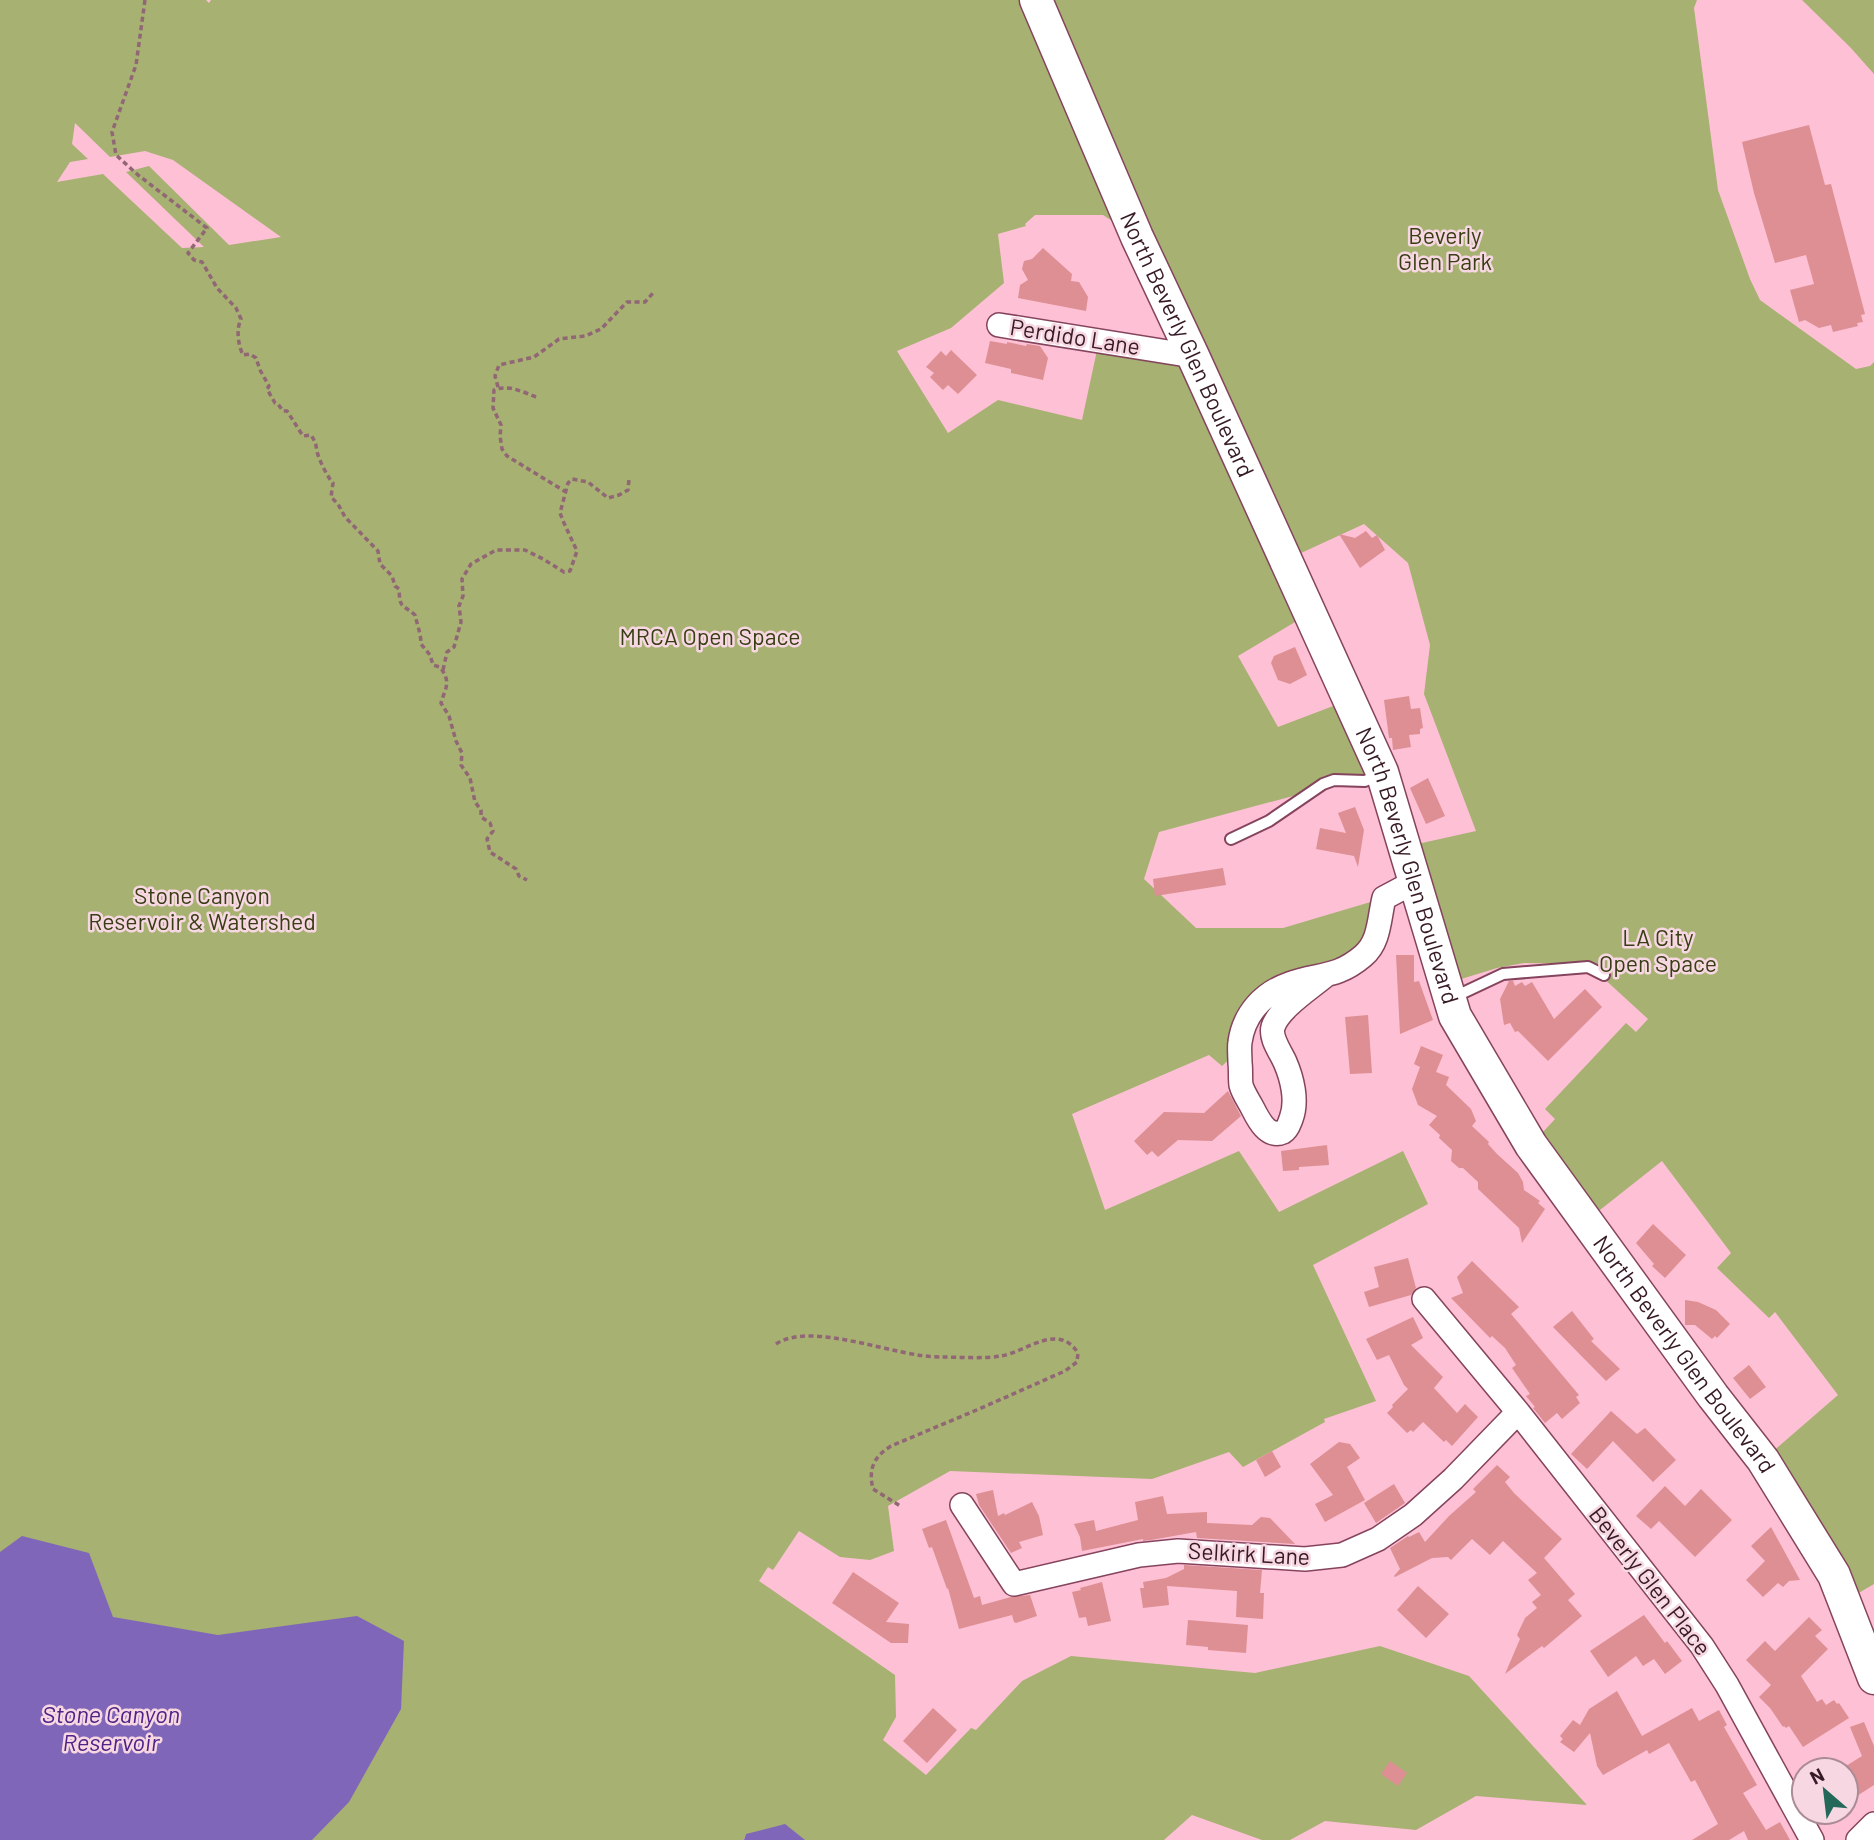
<svg xmlns="http://www.w3.org/2000/svg" width="1874" height="1840" viewBox="0 0 1874 1840" font-family="Barlow,sans-serif">
<style>
.green{fill:#a6b172;fill-rule:evenodd}
.water{fill:#8066b9}
.building{fill:#dd8f93}
.lines{fill:none;stroke-linecap:round;stroke-linejoin:round}
.lane-casing{stroke:#85445d;stroke-width:14}
.street-casing{stroke:#85445d;stroke-width:26}
.secondary-casing{stroke:#85445d;stroke-width:35}
.path{stroke:#916675;stroke-width:3.5;stroke-dasharray:5 3.5;stroke-linecap:butt}
.lane{stroke:#fff;stroke-width:10}
.street{stroke:#fff;stroke-width:23}
.secondary{stroke:#fff;stroke-width:32}
.labels{text-anchor:middle;stroke-width:5;stroke-linejoin:round;paint-order:stroke}
.park-label{font-size:23px;fill:#383e14;stroke:#f7d7e1}
.street-label{font-size:23px;fill:#361a25;stroke:#f7d7e1}
.water-label{font-size:24px;font-style:italic;fill:#4c2388;stroke:#f7d7e1}
</style>
<rect width="100%" height="100%" fill="#fec0d5"/>
<path class="green" d="M0,0H206L209,3L211,0H1697L1694,8L1718,190L1750,279L1760,300L1856,369L1870,366L1874,362V1584L1845,1601L1763,1460L1838,1395L1775,1312L1769,1318L1717,1268L1731,1253L1662,1161L1586,1221L1531,1145L1555,1119L1545,1109L1626,1023L1636,1032L1648,1019L1588,964L1524,963L1497,968L1445,984L1404,847L1476,831L1424,694L1430,645L1408,563L1364,524L1286,560L1310,613L1238,656L1278,727L1349,700L1382,772L1159,832L1144,879L1196,928H1283L1384,898L1364,955L1266,996L1237,1052L1222,1066L1209,1055L1072,1114L1105,1210L1239,1151L1279,1212L1403,1151L1428,1204L1313,1265L1376,1401L1324,1419L1325,1422L1243,1467L1229,1452L1152,1479L950,1471L888,1506L894,1551L870,1560L840,1557L799,1531L773,1570L768,1567L759,1581L895,1675L896,1717L883,1740L926,1775L971,1728L976,1730L1022,1681L1071,1656L1255,1673L1380,1646L1469,1676L1587,1805L1476,1796L1416,1830L1325,1821L1290,1840H1262L1192,1815L1164,1840H766L746,1834L744,1840H280L0,1699ZM75,123L110,157L145,151L173,160L281,237L229,245L149,166L126,172L204,247L182,248L103,174L57,182L70,162L88,159L72,144ZM1035,215H1103L1137,237L1192,356L1099,341L1082,420L998,400L948,433L897,351L951,328L1004,283L998,234L1026,226L1025,224Z
M1802,0H1874V74L1850,47Z"/>
<path class="water" d="M22,1536L89,1553L113,1617L218,1635L357,1616L404,1641L401,1709L349,1802L312,1840H0V1552Z
M785,1824L805,1840H744L746,1834Z"/>
<path class="building" d="M1809,125L1825,185L1831,184L1865,314L1861,315L1863,322L1857,323L1858,326L1833,332L1831,325L1819,328L1805,320L1799,322L1790,290L1814,284L1806,255L1775,263L1754,193L1742,142Z
M1043,248L1072,274L1071,281L1079,282L1088,297L1086,311L1018,298L1020,285L1028,280L1022,269L1024,261L1032,259Z
M990,341L1007,344V342L1026,346L1027,344L1040,346L1048,358L1043,380L1011,373V369L985,363Z
M951,350L977,375L958,394L948,385L943,390L930,377L934,373L926,367L941,351L946,356Z
M1366,531L1372,538L1377,535L1385,550L1360,568L1339,534L1355,538Z
M1295,647L1307,675L1290,684L1278,680L1271,663L1274,656Z
M1409,696L1411,709L1420,708L1423,728L1420,729V734L1409,735L1411,747L1393,750L1392,738H1389L1384,700Z
M1428,778L1445,816L1426,824L1410,788Z
M1355,807L1364,830L1358,867L1354,856L1316,849L1320,828L1346,833L1338,813Z
M1223,868L1226,885L1155,896L1153,879Z
M1396,955H1414V982L1419,981L1433,1020L1400,1034Z
M1509,981H1513L1515,986L1522,982L1525,986L1532,982L1554,1019L1585,989L1602,1007L1548,1061L1518,1031L1515,1032L1510,1023L1504,1025L1500,999Z
M1368,1015L1372,1073L1350,1074L1345,1017Z
M1421,1046L1443,1055L1436,1072L1449,1077L1446,1085L1471,1109L1476,1121L1472,1126L1489,1142L1488,1144L1497,1154L1518,1173L1523,1182L1524,1190L1540,1201L1538,1203L1545,1209L1522,1243L1519,1228L1478,1189V1182L1463,1168H1459L1451,1161L1452,1150L1439,1138L1440,1135L1429,1125L1437,1116L1418,1105L1412,1089L1420,1067L1414,1064Z
M1228,1091L1241,1116L1212,1141L1178,1140L1158,1157L1152,1151L1147,1155L1134,1141L1164,1112L1204,1113Z
M1327,1145L1329,1165L1299,1167V1170L1283,1171L1281,1151Z
M1653,1224L1686,1255L1665,1278L1652,1266L1654,1264L1636,1243Z
M1408,1258L1416,1288L1411,1295L1369,1307L1364,1292L1379,1287L1374,1267Z
M1472,1261L1519,1307L1511,1314L1579,1395L1576,1397L1580,1403L1562,1419L1557,1413L1545,1423L1533,1408L1535,1407L1526,1396L1530,1394L1512,1368L1516,1365L1505,1348L1492,1336L1490,1338L1451,1298L1463,1293L1457,1277Z
M1685,1300L1698,1302L1716,1310L1730,1324L1717,1338L1715,1336L1712,1339L1695,1325H1685Z
M1572,1311L1594,1339L1591,1341L1620,1369L1606,1381L1553,1327Z
M1413,1317L1423,1338L1411,1345L1443,1377L1434,1388L1457,1413L1465,1404L1478,1417L1452,1446L1446,1440L1444,1442L1423,1422L1413,1432L1411,1430L1407,1433L1387,1413L1393,1407L1392,1405L1408,1389L1404,1385L1389,1355L1377,1360L1366,1339Z
M1749,1365L1766,1387L1750,1399L1733,1378Z
M1611,1411L1637,1434L1645,1428L1676,1460L1653,1482L1613,1441L1587,1469L1571,1454Z
M1339,1442L1350,1444L1360,1458L1347,1467L1365,1500L1325,1522L1315,1504L1333,1495L1310,1464Z
M1272,1451L1281,1467L1265,1477L1256,1460Z
M1497,1465L1510,1477L1505,1482L1514,1493L1562,1539L1544,1558L1575,1594L1568,1600L1582,1616L1544,1648L1542,1646L1505,1674L1520,1639L1517,1635L1525,1618L1537,1608L1532,1602L1541,1595L1528,1580L1537,1573L1503,1541L1490,1555L1472,1539L1451,1560L1448,1557L1432,1558L1395,1577L1394,1576L1400,1569L1390,1548L1408,1536L1409,1537L1419,1532L1425,1542L1449,1516L1476,1492L1473,1489Z
M1394,1484L1405,1503L1376,1523L1364,1503Z
M1665,1486L1685,1506L1701,1489L1732,1520L1695,1557L1659,1521L1651,1529L1636,1516Z
M993,1490L998,1516L1004,1513L1005,1515L1032,1502L1039,1516L1043,1535L1019,1542L1022,1548L1011,1553L979,1505L976,1494Z
M1163,1496L1167,1514L1207,1512V1523L1252,1525L1261,1517L1270,1518L1295,1544L1197,1538L1196,1532L1151,1540L1143,1541V1539L1082,1551L1080,1537L1074,1524L1094,1520L1096,1531L1138,1520L1135,1502Z
M946,1520L974,1598L980,1596L982,1605L1011,1597L1030,1595L1037,1616L1016,1623L1014,1622L1012,1615L959,1629L948,1588L947,1589L932,1547L929,1548L922,1529Z
M1771,1527L1800,1580L1789,1581L1783,1587L1778,1583L1763,1597L1746,1580L1765,1561L1751,1546Z
M1184,1565L1262,1570L1260,1593H1264L1263,1619L1236,1617L1237,1591L1167,1586L1169,1605L1143,1608L1140,1588H1144L1143,1582L1166,1578L1184,1569Z
M853,1572L899,1603L886,1622L909,1624L908,1643H891L832,1603Z
M1102,1582L1111,1621L1088,1626L1086,1617L1079,1618L1072,1592L1081,1590L1080,1588Z
M1418,1586L1449,1614L1426,1638L1397,1610Z
M1644,1615L1665,1643L1667,1641L1682,1661L1665,1674L1654,1659L1643,1666L1636,1656L1608,1677L1590,1651Z
M1809,1617L1822,1630L1815,1636L1828,1649L1801,1676L1817,1702L1822,1699L1826,1705L1834,1700L1837,1704L1839,1703L1849,1718L1803,1747L1789,1726L1786,1728L1784,1726L1783,1727L1770,1708L1759,1697L1771,1685L1746,1660L1765,1641L1775,1651Z
M1188,1620L1248,1625L1246,1653L1208,1650V1647L1186,1645Z
M1617,1691L1642,1736L1692,1708L1699,1721L1719,1710L1727,1725L1724,1727L1757,1785L1743,1793L1766,1830L1780,1822L1790,1840H1748L1744,1831L1729,1840H1692L1718,1824L1695,1780L1691,1782L1669,1743L1649,1754L1647,1750L1603,1775L1597,1766L1590,1733L1574,1752L1560,1742L1563,1739L1560,1736L1573,1720L1580,1725L1589,1709Z
M933,1708L957,1730L927,1763L903,1741Z
M1864,1722L1874,1746V1785L1846,1803V1766L1862,1756L1850,1727Z
M1390,1761L1407,1773L1398,1786L1381,1774Z"/>
<g class="lines">
<g class="lane-casing">
<path id="lane" d="M1231,839L1269,821L1323,784L1334,780L1365,781L1380,774
M1452,998L1503,974L1588,967L1604,975"/>
</g>
<g class="street-casing">
<path id="street" d="M999,325L1193,356
M1326,975C1311,988 1279,1008 1273,1027C1270,1038 1280,1051 1285,1062C1292,1078 1298,1101 1291,1119C1289,1124 1288,1129 1283,1132C1268,1139 1258,1119 1253,1109C1249,1101 1243,1093 1241,1085C1240,1078 1241,1070 1240,1063C1240,1056 1239,1048 1240,1042C1244,1014 1263,993 1289,984C1318,973 1336,979 1363,956C1380,942 1379,918 1384,898L1414,882
M1424,1299L1518,1412L1702,1646L1727,1685L1812,1840
M962,1505L1014,1584L1139,1555L1178,1551L1305,1559L1342,1555L1378,1539L1413,1515L1453,1479L1518,1412
M1858,1840L1874,1824"/>
</g>
<g class="secondary-casing">
<g id="secondary">
<path id="s1" d="M1036,0L1137,237L1193,356L1382,772L1455,1016L1531,1145L1713,1396L1763,1460L1834,1575L1874,1678"/>
</g>
</g>
<path class="path" d="M145,0L136,65L112,132L116,155L138,175L207,228L188,253L194,260L202,262L217,288L236,308L241,319C236,329 238,345 243,355L250,354L256,358L260,370L269,386L267,389L275,403L278,404L283,411H287L303,436L311,435C317,445 315,442 317,451C318,458 328,478 333,483L331,497L338,504L345,517L378,551L380,564L392,576L395,586L399,589C400,609 401,603 415,615C417,624 421,634 421,644L430,655L433,665L440,667C452,683 445,688 441,703L449,716L456,741L462,753L461,765L470,778L475,802L481,810V817L490,823L493,831L487,839L490,852L516,869L519,876L527,880
M498,387L495,376L499,365L534,357L559,339L585,336L601,329L627,302H645L653,293
M536,397C523,392 508,384 494,390L493,408L501,425L500,436L502,449L507,456L566,492
M443,670L447,652L454,647L461,622L459,606L463,596L462,579L471,564L496,550H525L543,559L564,572L570,571L577,551L564,523L560,513L568,483L572,479L588,482L608,498L619,495L628,490L629,479
M776,1344C812,1320 898,1358 941,1357C959,1357 983,1359 1001,1356C1028,1351 1058,1322 1078,1353L1077,1362L1065,1371L979,1409L891,1446C874,1457 868,1468 873,1489L902,1507"/>
<use href="#lane" class="lane"/>
<use href="#street" class="street"/>
<use href="#secondary" class="secondary"/>
</g>
<g class="labels">
<g class="park-label">
<text x="1445" y="244">Beverly<tspan x="1445" dy="26">Glen Park</tspan></text>
<text x="710" y="645">MRCA Open Space</text>
<text x="202" y="904">Stone Canyon<tspan x="202" dy="26">Reservoir &amp; Watershed</tspan></text>
<text x="1658" y="946">LA City<tspan x="1658" dy="26">Open Space</tspan></text>
</g>
<g class="street-label">
<text transform="translate(1075 337) rotate(9)" y="8">Perdido Lane</text>
<text dy="8" stroke="none"><textPath href="#s1" startOffset="376">North Beverly Glen Boulevard</textPath></text>
<text dy="8" stroke="none"><textPath href="#s1" startOffset="943">North Beverly Glen Boulevard</textPath></text>
<text dy="8" stroke="none"><textPath href="#s1" startOffset="1510">North Beverly Glen Boulevard</textPath></text>
<text transform="translate(1249 1554) rotate(3)" y="8">Selkirk Lane</text>
<text transform="translate(1650 1581) rotate(52)" y="8">Beverly Glen Place</text>
</g>
<g class="water-label">
<text x="111" y="1723">Stone Canyon<tspan x="111" dy="28">Reservoir</tspan></text>
</g>
</g>
<g transform="translate(1825 1791) rotate(332)"><circle r="33" fill="#f7d7e1" stroke="#aa8b96" stroke-width="2"/>
<path d="M0-5L12 26L0 18L-12 26Z" fill="#236859"/>
<text y="-10" font-size="19" font-weight="bold" text-anchor="middle" fill="#361a25">N</text>
</g>
</svg>
